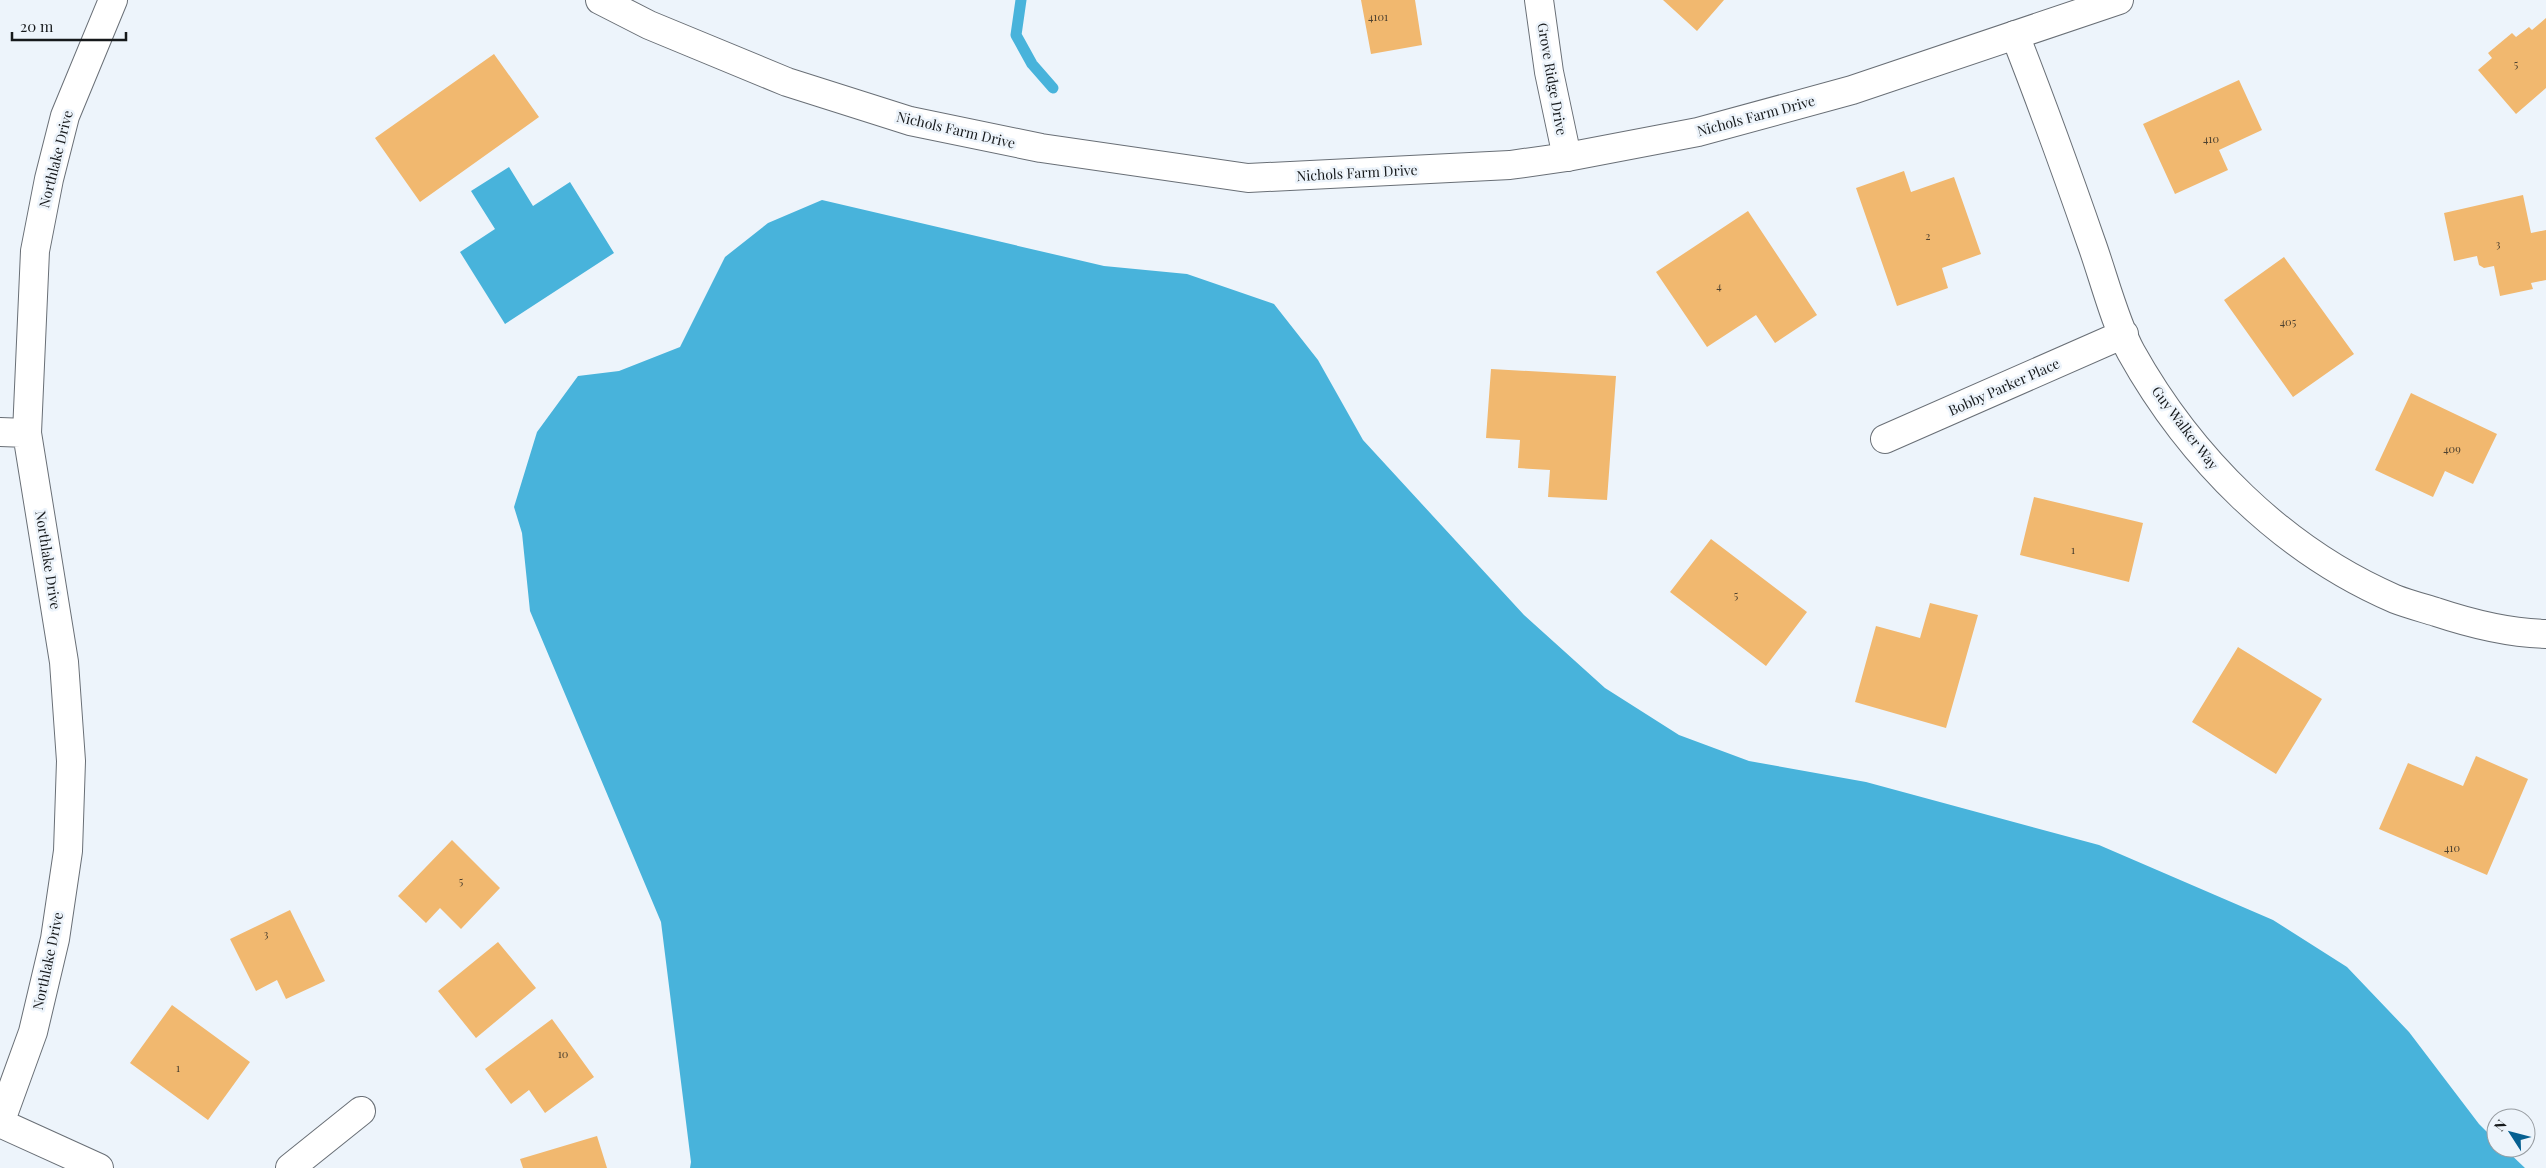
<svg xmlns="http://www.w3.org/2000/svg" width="2546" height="1168" viewBox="0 0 2546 1168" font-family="'Playfair Display',serif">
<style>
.water{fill:#48b3db}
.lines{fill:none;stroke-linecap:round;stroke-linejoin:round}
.stream{stroke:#48b3db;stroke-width:11}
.building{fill:#f1b86f}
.minor-casing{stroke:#696f76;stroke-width:30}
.tertiary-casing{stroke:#696f76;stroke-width:30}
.minor{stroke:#fff;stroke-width:28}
.tertiary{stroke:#fff;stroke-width:28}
.labels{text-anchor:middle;stroke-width:5;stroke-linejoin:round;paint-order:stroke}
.number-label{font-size:11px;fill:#4d4130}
.street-label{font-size:14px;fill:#16191b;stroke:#edf4fb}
</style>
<rect width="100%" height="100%" fill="#edf4fb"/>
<path class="water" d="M509,167L533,206L570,182L614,253L505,324L460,252L495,229L471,191Z
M822,200L1104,266L1187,274L1274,304L1318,360L1363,440L1524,615L1605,688L1679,735L1749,761L1866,782L2099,845L2273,920L2347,967L2409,1032L2479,1124L2496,1141V1148H2504L2525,1168H690L691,1162L661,922L530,611L522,533L514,507L537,432L578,376L619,371L680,347L725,257L768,223Z"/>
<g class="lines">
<path class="stream" d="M1021,0L1016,35L1032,64L1053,88"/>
</g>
<path class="building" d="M1361,0H1415L1422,45L1371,54Z
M1663,0H1724L1697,31Z
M2546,18V88L2516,114L2478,70L2492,58L2488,53L2512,33L2516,37L2529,27L2532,30Z
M494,54L539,117L420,202L375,138Z
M2239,80L2262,130L2219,150L2228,170L2175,194L2143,124Z
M1904,171L1911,192L1954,177L1981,254L1942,268L1948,288L1897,306L1856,188Z
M2523,195L2531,233L2546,230V280L2531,283L2533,289L2500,296L2494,266L2484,268L2479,265L2477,256L2454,261L2444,213Z
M1748,211L1817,315L1775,343L1756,315L1707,347L1656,272Z
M2284,257L2354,354L2293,397L2224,300Z
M1491,369L1616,376L1607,500L1548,497L1550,470L1518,468L1520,440L1486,438Z
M2411,393L2497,434L2473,484L2445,471L2433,497L2375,470Z
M2034,497L2143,523L2129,582L2020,555Z
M1711,539L1807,612L1766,666L1670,592Z
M1930,603L1978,615L1946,728L1855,702L1876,626L1920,638Z
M2238,647L2322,699L2276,774L2192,722Z
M2476,756L2528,779L2487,875L2379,829L2408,763L2463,786Z
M452,840L500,888L461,929L440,908L426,923L398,896Z
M290,910L325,981L286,999L277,980L256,991L230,939Z
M498,942L536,988L476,1038L438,991Z
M172,1005L250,1062L208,1120L130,1063Z
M552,1019L594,1077L545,1113L529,1090L511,1104L485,1069Z
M597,1136L607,1168H523L520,1159Z"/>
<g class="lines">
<g class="minor-casing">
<path id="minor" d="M1539,0L1549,72L1567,157
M2015,35C2042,104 2067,173 2091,242C2103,275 2115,323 2131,352C2190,458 2283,551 2395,599C2408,604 2423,608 2436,612C2472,624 2509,633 2546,634
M0,432L27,433
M1885,439L2124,334
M0,1123L33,1032L55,939L68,851L71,761L64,662L27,433L35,251L49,179L65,116L113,0
M0,1123L99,1168
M290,1168L361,1111"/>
</g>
<g class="tertiary-casing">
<path id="tertiary" d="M600,0L649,25L787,82L910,121L1041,148L1248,178L1510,165L1567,157L1698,132L1852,90L2119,0"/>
</g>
<use href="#minor" class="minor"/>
<use href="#tertiary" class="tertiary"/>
</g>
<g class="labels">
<g class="number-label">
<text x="1378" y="21">4101</text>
<text x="2516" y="68">5</text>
<text x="2211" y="143">410</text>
<text x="1928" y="240">2</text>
<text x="2498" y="248">3</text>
<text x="1719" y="290">4</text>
<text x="2288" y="326">405</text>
<text x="2452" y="453">409</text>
<text x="2073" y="554">1</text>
<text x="1736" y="599">5</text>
<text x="2452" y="852">410</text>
<text x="461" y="885">5</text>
<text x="266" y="938">3</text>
<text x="563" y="1058">10</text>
<text x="178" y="1072">1</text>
</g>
<g class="street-label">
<text transform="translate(1552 79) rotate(80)" y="5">Grove Ridge Drive</text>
<text transform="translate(1756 116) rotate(-15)" y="5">Nichols Farm Drive</text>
<text transform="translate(956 130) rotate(13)" y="5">Nichols Farm Drive</text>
<text transform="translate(56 159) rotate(-76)" y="5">Northlake Drive</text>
<text transform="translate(1357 173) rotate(-3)" y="5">Nichols Farm Drive</text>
<text transform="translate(2004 387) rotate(-24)" y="5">Bobby Parker Place</text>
<text transform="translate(2185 428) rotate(53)" y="5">Guy Walker Way</text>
<text transform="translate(48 560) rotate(81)" y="5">Northlake Drive</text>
<text transform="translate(48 961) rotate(-78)" y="5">Northlake Drive</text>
</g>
</g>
<g transform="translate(2511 1133) rotate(306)"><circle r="24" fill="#edf4fb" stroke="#979ca1"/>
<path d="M0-4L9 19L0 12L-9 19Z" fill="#066091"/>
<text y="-8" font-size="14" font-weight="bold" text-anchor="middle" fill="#16191b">N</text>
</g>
<path d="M12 32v8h114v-8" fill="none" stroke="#16191b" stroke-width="2.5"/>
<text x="20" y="32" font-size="15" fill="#16191b" stroke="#edf4fb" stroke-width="4" paint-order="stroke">20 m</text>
</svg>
